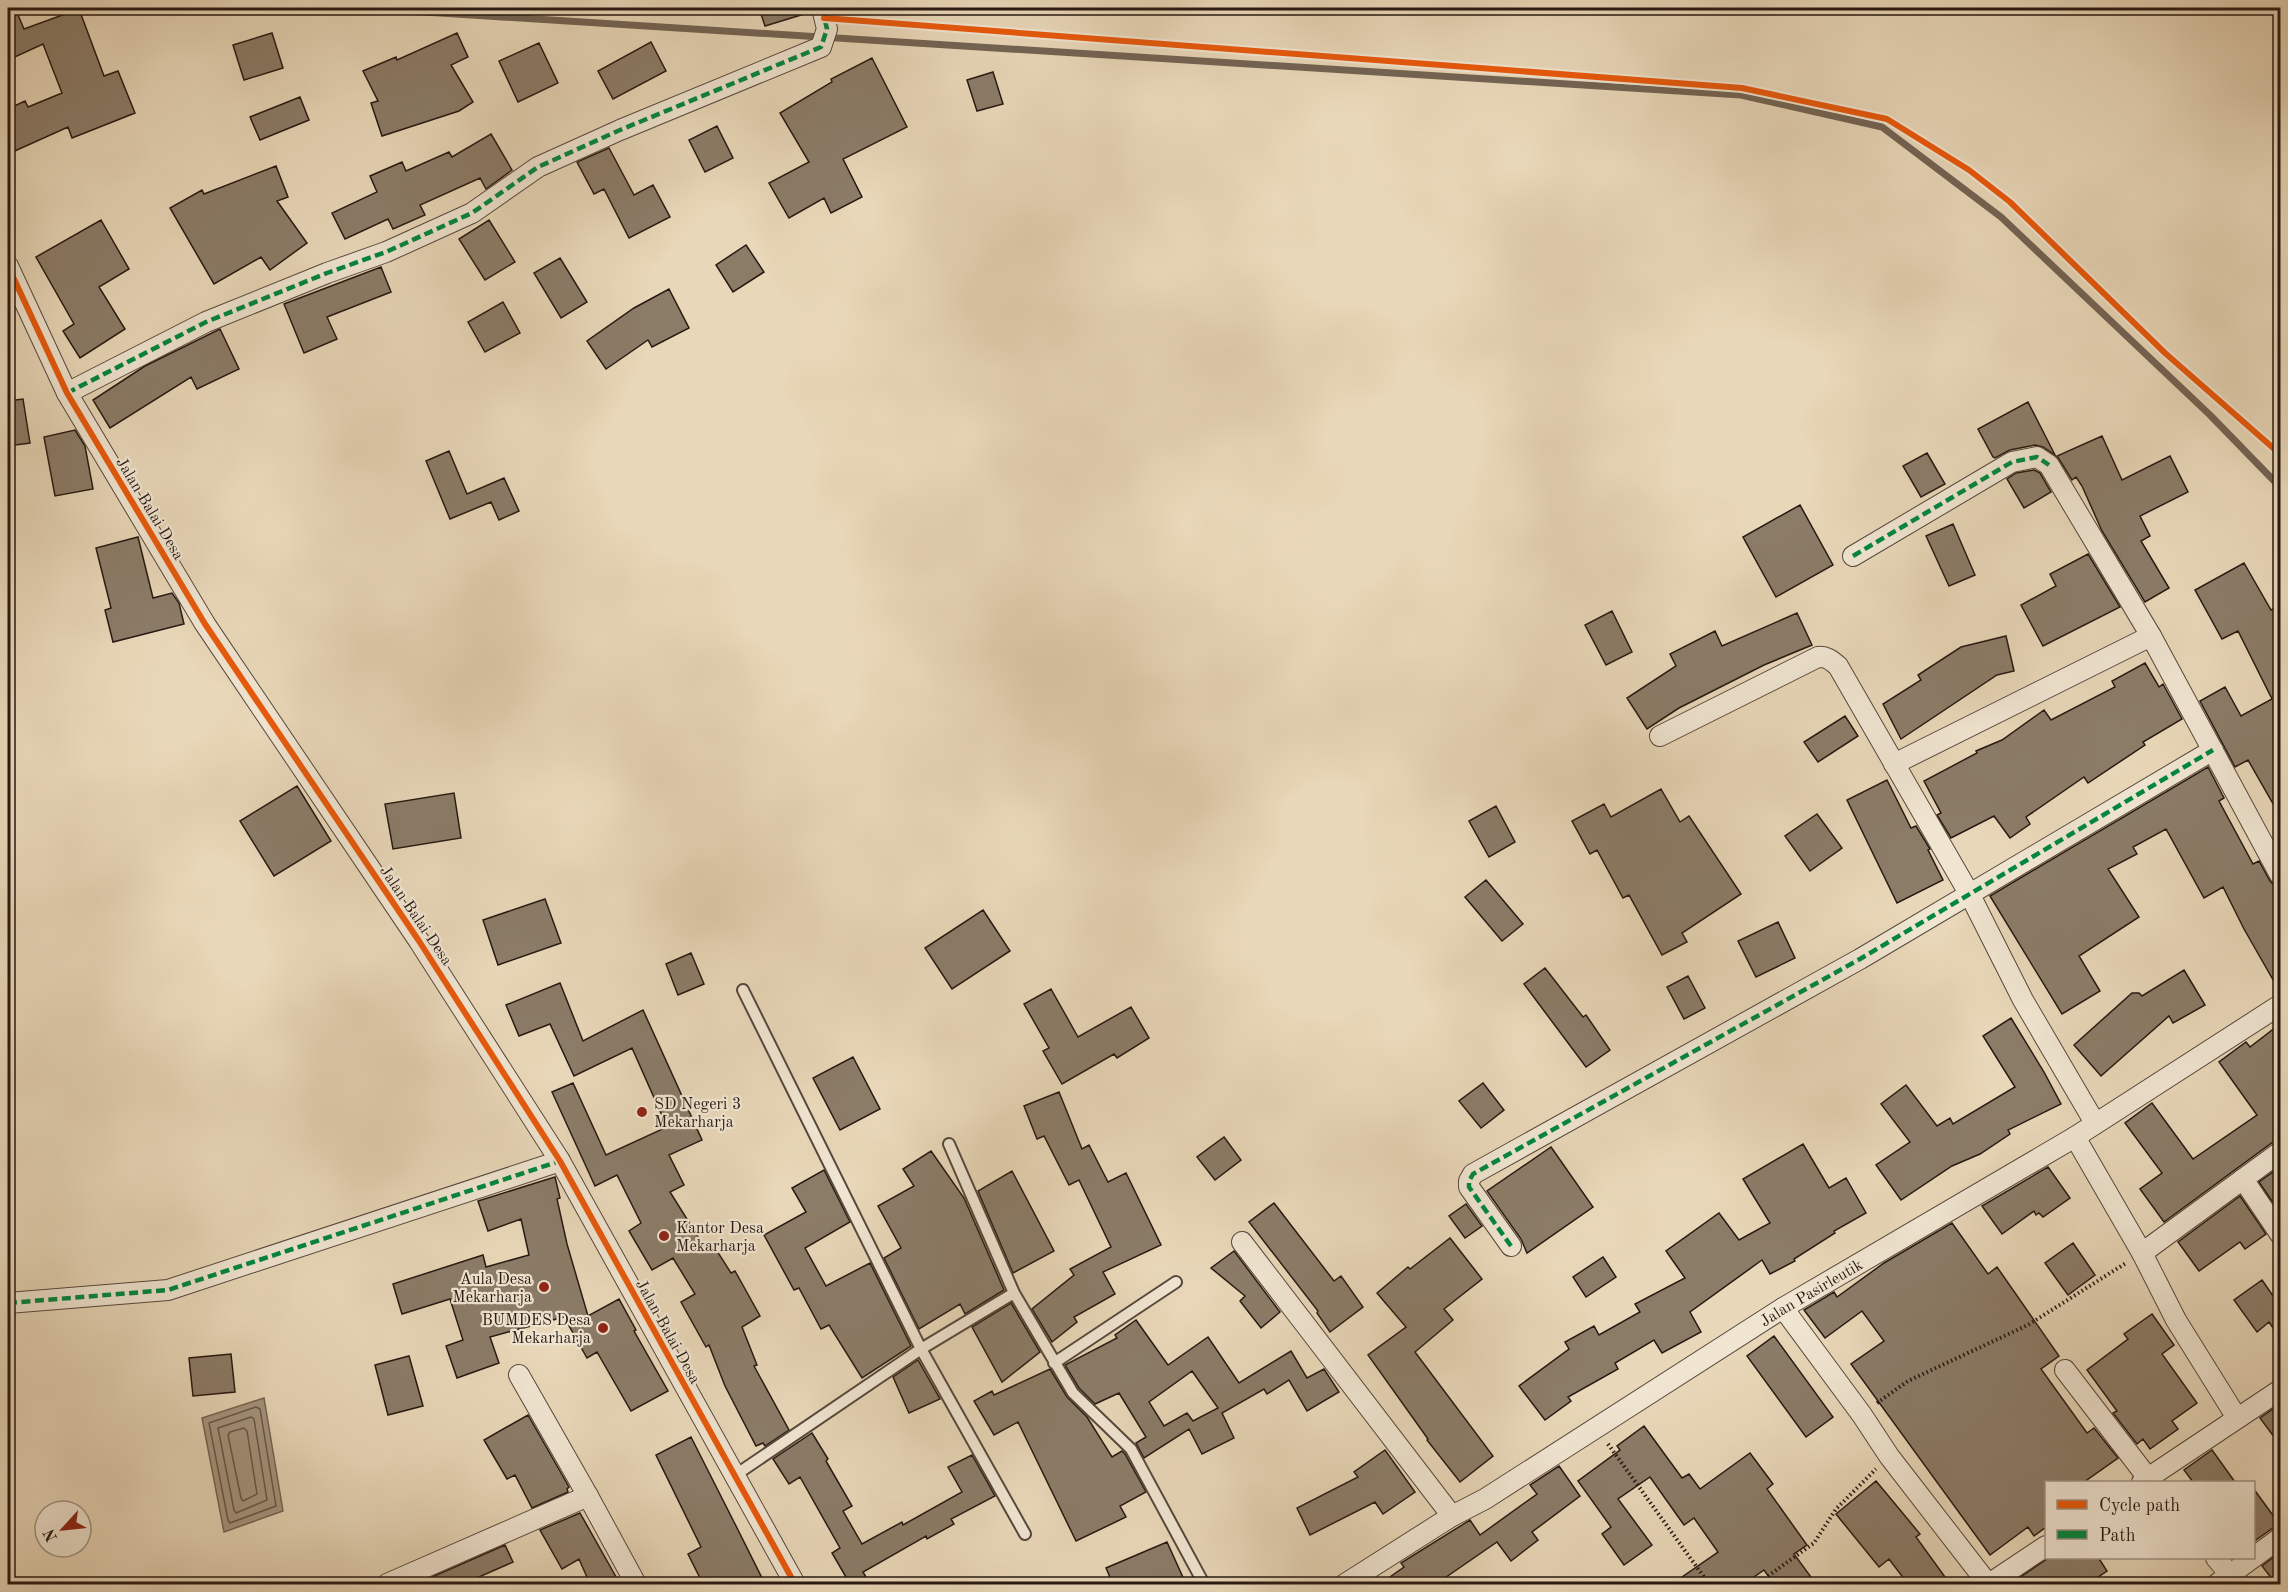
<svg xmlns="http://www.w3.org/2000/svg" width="2288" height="1592" viewBox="0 0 2288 1592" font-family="'Old Standard TT',serif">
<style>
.water{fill:#a69680;stroke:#736454;stroke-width:1.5}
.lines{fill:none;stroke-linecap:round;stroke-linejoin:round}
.shore{stroke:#665849;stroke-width:1.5}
.stream{stroke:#736454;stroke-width:7}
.building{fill:#8b7c68;stroke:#271912;stroke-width:1.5;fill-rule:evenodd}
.lane-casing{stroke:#57483c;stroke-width:14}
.street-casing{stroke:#57483c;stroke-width:22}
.path{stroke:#271912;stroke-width:4;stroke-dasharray:1.5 3;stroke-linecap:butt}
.lane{stroke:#f0e5d1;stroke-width:10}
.street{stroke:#f0e5d1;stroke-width:20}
.quiet{stroke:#00873e;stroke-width:4.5;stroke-dasharray:9 4.5;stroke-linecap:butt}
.cycleway-casing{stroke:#f0e5d1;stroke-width:10}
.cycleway{stroke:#e8590c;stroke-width:6}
.poi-dot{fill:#8f2418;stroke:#f0e5d1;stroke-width:2}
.labels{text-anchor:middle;stroke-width:4.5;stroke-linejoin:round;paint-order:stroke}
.street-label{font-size:16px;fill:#271912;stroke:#f0e5d1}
.poi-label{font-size:16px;fill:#271912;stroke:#f0e5d1;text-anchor:start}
</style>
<rect width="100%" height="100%" fill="#e8d7b8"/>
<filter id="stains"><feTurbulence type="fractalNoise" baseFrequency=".00333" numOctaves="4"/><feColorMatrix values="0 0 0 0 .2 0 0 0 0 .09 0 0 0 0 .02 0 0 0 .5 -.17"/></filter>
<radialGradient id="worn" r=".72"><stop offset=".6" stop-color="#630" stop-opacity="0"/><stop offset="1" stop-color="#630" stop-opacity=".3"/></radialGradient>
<path class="water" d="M264,1398L283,1511L224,1532L202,1418Z"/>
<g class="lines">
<path class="shore" d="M256,1407L260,1409L276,1506L230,1523L228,1520L209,1423Z
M251,1417L254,1419L267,1500L236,1513L234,1510L218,1428Z
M244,1428L247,1431L257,1494L243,1501L241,1498L228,1435L230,1432Z"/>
<path class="stream" d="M361,8L1741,95L1882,127L2001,217L2210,415L2280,487"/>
</g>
<path class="building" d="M8,8H15L24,29L79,9L104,76L118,71L135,113L72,138L68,127L8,154V109L25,101L28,107L62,93L43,44L8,60Z
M759,8H810L811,12L765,26Z
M272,33L283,68L244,80L233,45Z
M457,33L468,57L451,65L473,102L459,111L382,136L371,103L378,101L363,71L396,57L397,60Z
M651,42L666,71L613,99L598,71Z
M539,43L558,83L518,102L499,61Z
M872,58L907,127L843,159L862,197L831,213L824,198L789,218L769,183L809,162L780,113L832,82L831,79Z
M993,72L1003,104L977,111L967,80Z
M300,97L309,120L260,140L250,117Z
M717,126L733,158L705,172L689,140Z
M491,134L512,170L486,189L480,178L420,205L425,215L393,229L388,219L345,239L332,213L377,192L370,176L402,162L406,171L449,152L452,157Z
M609,148L634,195L653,185L670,217L629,238L604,189L594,194L577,162Z
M276,166L288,197L277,201L307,243L270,270L261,257L214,284L170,208L202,190L204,194Z
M101,220L129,269L99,287L125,329L80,358L63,331L74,324L36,257Z
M489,220L515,262L485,280L459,239Z
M746,245L764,272L733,292L716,265Z
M560,258L587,302L561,318L534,273Z
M381,267L391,292L327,317L337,339L304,353L284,304Z
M669,289L689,328L652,347L648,340L606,369L587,341L634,308Z
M503,302L520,333L485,352L468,322Z
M220,329L239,369L197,389L191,377L110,428L93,400L145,366Z
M23,399L30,443L8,446V401Z
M2028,402L2055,455L2043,447L2035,445L2010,450L1995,458L1993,457L1978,429Z
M75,430L85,446L93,489L55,496L44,437Z
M2102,436L2122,480L2170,456L2188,492L2140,516L2150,536L2141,541L2169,588L2145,602L2102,531L2082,486L2076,477L2072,480L2057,456Z
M449,451L467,494L504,478L519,511L499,520L491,502L450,519L426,461Z
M1927,453L1945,484L1921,497L1903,466Z
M2034,470L2040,473L2051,492L2024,508L2007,479L2016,473Z
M1800,505L1833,565L1776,597L1743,537Z
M1953,524L1975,575L1949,586L1926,536Z
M138,537L153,598L172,593L179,603L184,624L113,642L105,610L111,608L96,548Z
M2088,554L2120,607L2043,646L2021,605L2056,586L2050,574Z
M2244,563L2271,610L2280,604V816L2248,760L2235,767L2200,701L2225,687L2241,716L2272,699L2238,631L2222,639L2195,590Z
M1612,611L1632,652L1606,665L1585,625Z
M1797,613L1812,645L1764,665L1679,708L1647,729L1627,698L1676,666L1670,654L1715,631L1722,646Z
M2006,636L2014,671L1997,675L1901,739L1883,704L1921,680L1918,675L1961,647Z
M2145,663L2159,687L2163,684L2182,719L2143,742L2145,745L2088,783L2084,777L2026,817L2030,824L2010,838L1994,816L1951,838L1937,815L1941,813L1924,781L1977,753L1976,751L2002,740L2044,710L2051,720L2115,687L2112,681Z
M1845,716L1858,736L1818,762L1804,742Z
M2208,767L2224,798L2219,801L2253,864L2259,861L2270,881L2274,885L2280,887V992L2244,929L2223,887L2204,898L2166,829L2133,847L2137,854L2108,869L2139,917L2079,956L2100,991L2062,1014L1990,896Z
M1887,780L1911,828L1916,826L1930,849L1928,850L1943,880L1897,903L1847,800Z
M297,786L331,841L274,876L240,821Z
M1661,789L1680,822L1689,816L1741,894L1682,933L1687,942L1662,955L1629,895L1623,898L1597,850L1590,854L1572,821L1604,804L1611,817Z
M454,793L461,838L393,849L385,804Z
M1496,806L1515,842L1489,857L1469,821Z
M1817,814L1842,848L1810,871L1785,836Z
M1486,880L1523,924L1502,941L1465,897Z
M545,899L561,943L498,965L483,920Z
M983,910L1010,951L952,989L925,948Z
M1778,922L1795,958L1756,977L1738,941Z
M691,953L704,984L678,995L666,964Z
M1545,968L1583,1017L1586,1015L1610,1050L1586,1067L1524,984Z
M2184,970L2205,1005L2173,1023L2169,1016L2101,1076L2074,1045L2132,993H2139L2142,996Z
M1688,976L1705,1008L1684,1019L1667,987Z
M560,983L583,1041L643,1010L702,1140L669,1155L684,1185L670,1192L705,1248L712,1243L731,1273L735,1271L760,1316L742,1327L757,1365L754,1366L789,1430L765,1446L763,1443L756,1446L725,1386L709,1345L706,1347L681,1302L695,1294L673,1258L652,1270L629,1231L641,1223L617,1175L595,1186L552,1092L573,1083L606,1155L667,1127L632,1048L574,1076L550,1024L519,1036L506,1005Z
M1051,989L1078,1037L1131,1007L1149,1038L1117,1058L1114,1054L1062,1084L1043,1051L1049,1048L1024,1004Z
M2011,1018L2044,1072L2061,1104L2008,1130L2010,1134L1980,1154L1952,1166L1901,1200L1876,1165L1910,1142L1881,1104L1906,1085L1937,1126L1950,1118L1953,1124L2015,1087L1983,1036Z
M2280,1024V1140L2273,1142L2164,1222L2140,1189L2162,1173L2125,1123L2152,1103L2193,1159L2257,1115L2219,1062L2246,1042L2250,1047Z
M853,1057L880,1109L840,1130L813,1078Z
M1483,1083L1504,1110L1481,1128L1459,1101Z
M1059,1092L1082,1149L1089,1145L1108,1182L1126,1173L1161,1245L1103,1272L1115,1294L1074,1317L1077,1322L1052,1342L1032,1309L1074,1275L1070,1269L1111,1247L1079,1180L1069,1185L1044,1136L1037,1139L1024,1106Z
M1224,1137L1241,1160L1215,1180L1197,1157Z
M1803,1144L1829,1188L1846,1178L1866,1213L1834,1231L1835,1233L1794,1259L1795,1261L1770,1274L1762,1260L1690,1312L1701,1332L1662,1353L1654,1340L1615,1363L1618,1369L1568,1397L1571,1401L1545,1420L1519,1386L1569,1349L1565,1342L1594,1326L1599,1335L1640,1312L1635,1304L1685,1278L1666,1251L1719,1213L1739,1240L1770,1223L1743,1179Z
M1551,1147L1593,1207L1527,1253L1521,1239L1487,1191Z
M931,1151L964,1198L1004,1290L965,1314L960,1304L919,1329L884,1258L901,1248L878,1206L914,1186L903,1169Z
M2048,1167L2070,1198L2043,1217L2039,1213L2036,1215L2034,1211L2002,1234L1982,1206Z
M2280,1167V1213L2259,1182Z
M824,1170L850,1222L805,1248L826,1286L870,1263L911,1346L862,1378L829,1325L821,1329L799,1288L794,1290L764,1235L806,1212L792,1188Z
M1012,1171L1054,1251L1013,1273L978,1191Z
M555,1177L560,1198L557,1199L567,1244L588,1316L619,1299L636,1330L634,1331L668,1391L631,1411L597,1352L587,1358L564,1317L490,1337L499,1363L457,1378L446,1346L463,1340L450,1299L402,1314L393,1284L483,1255L486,1267L529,1255L521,1219L488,1231L478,1201Z
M2240,1196L2266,1234L2245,1249L2240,1242L2199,1271L2178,1242Z
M1274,1203L1334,1281L1341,1276L1363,1307L1330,1332L1317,1313L1318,1311L1249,1222Z
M1466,1204L1482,1226L1465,1238L1449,1216Z
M1952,1223L1988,1274L1997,1267L2059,1356L2041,1369L2087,1433L2094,1428L2118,1458L2084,1482H2046V1527L2034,1536L2028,1527L1990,1555L1851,1364L1884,1341L1862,1311L1825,1338L1804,1310L1834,1292L1837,1297L1884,1263Z
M1450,1238L1482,1279L1444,1309L1453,1320L1415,1352L1493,1456L1460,1482L1427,1440L1428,1439L1368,1355L1406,1327L1377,1293L1408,1267L1410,1269Z
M2073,1243L2095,1275L2068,1295L2045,1263Z
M1234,1251L1280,1312L1261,1328L1240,1301L1245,1296L1211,1268Z
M1603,1257L1616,1277L1586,1297L1573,1277Z
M2262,1280L2280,1306V1338L2269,1322L2257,1332L2234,1300Z
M1011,1303L1040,1352L1002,1382L972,1327Z
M2152,1314L2174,1345L2162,1354L2197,1403L2172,1421L2178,1429L2150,1449L2143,1439L2137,1444L2113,1413L2117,1411L2087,1370L2128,1339L2124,1334Z
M1136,1320L1168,1365L1208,1337L1239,1383L1291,1351L1307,1378L1324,1369L1339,1392L1307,1411L1289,1380L1267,1394L1264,1389L1222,1413L1234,1438L1202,1454L1189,1429L1144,1458L1136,1443L1146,1437L1119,1393L1095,1404L1079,1388L1065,1365L1117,1338L1115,1335ZM1192,1371L1218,1408L1193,1421L1187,1413L1164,1426L1149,1402Z
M1774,1336L1833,1417L1806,1437L1747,1356Z
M231,1354L235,1392L193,1396L189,1358Z
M409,1356L423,1406L388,1415L375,1365Z
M918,1360L940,1399L909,1413L893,1377Z
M1050,1369L1067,1397L1087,1417L1112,1457L1122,1451L1125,1454L1146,1492L1120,1506L1126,1517L1076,1541L1018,1422L994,1435L974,1401L992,1391L994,1395Z
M2280,1404V1445L2260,1418Z
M528,1415L569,1487L567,1489L568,1492L532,1508L515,1475L507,1479L484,1440Z
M1644,1426L1682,1478L1689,1474L1700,1489L1750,1453L1773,1484L1767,1489L1807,1545L1794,1554L1816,1584H1774L1764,1570L1744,1584H1672L1718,1552L1694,1518L1684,1525L1650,1477L1618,1499L1652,1545L1624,1565L1602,1534L1611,1527L1578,1481L1620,1450L1617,1446Z
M812,1433L828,1459L826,1461L852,1506L843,1511L862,1544L902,1522L903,1525L962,1492L948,1467L972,1455L995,1496L951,1519L954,1524L927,1539L926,1536L863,1572L870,1584H850L832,1553L840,1548L800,1477L789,1484L773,1459Z
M691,1437L735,1524L765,1584H703L688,1554L701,1547L656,1455Z
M1385,1450L1415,1492L1383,1514L1375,1502L1310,1535L1297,1508L1358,1477L1354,1472Z
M2212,1450L2235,1482H2193L2184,1470Z
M1559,1466L1580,1496L1532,1532L1538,1540L1511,1561L1497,1542L1436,1584H1380L1404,1567L1401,1563L1470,1520L1480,1535L1537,1494L1530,1485Z
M1876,1481L1920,1534L1916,1537L1950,1584H1908L1889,1559L1879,1567L1836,1514Z
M2253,1488L2280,1525L2273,1528L2253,1542Z
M580,1513L620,1584H590L579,1559L562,1569L540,1530Z
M1167,1542L1186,1584H1113L1106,1568Z
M505,1545L513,1562L463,1584H416Z
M2280,1552V1584H2276L2262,1566Z
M2050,1557H2098L2107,1571L2088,1584H2010Z"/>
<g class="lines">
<g class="lane-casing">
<path id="lane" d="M743,990L921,1349L1014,1293L1073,1393L1131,1449L1204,1584
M949,1144L1014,1293
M1054,1363L1176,1282
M734,1476L921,1349L1025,1534"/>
</g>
<g class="street-casing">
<g id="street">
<path d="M8,266L67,393L205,624L419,941L560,1161L795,1584"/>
<path d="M67,393L206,322L327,273L386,252L472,213L538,167L620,130L821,47L827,29L822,8"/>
<path d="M1853,556L2012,462L2037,457L2049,465L2151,636L2280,875"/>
<path d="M1660,736L1818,657C1827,656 1832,661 1838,666L1970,895L2023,1000L2095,1123"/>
<path d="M1894,764L2151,636"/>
<path d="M2075,1137L2142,1253L2176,1320L2237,1418"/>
<path d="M2243,1179L2280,1234"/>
<path d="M1242,1242L1452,1516"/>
<path d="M1511,1246L1469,1187V1181L1473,1174L1860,959L2213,750"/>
<path d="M2142,1253L2280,1152"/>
<path d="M8,1303L168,1290L560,1161"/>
<path d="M1783,1308L1862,1415L1889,1456L1988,1584"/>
<path d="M2065,1370L2151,1482"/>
<path d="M519,1375L588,1496"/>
<path d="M2142,1482L2280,1390"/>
<path d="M2216,1558L2238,1584"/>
<path d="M387,1584L588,1496L636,1584"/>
<path id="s1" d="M1345,1584L1452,1516L1485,1499L1783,1308L2075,1137L2280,1005"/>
<path d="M1989,1584L2046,1546"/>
<path d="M2217,1584L2280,1538"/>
</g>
</g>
<path class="path" d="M1877,1403L1908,1381L2028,1325L2126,1263
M1608,1444L1709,1584
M1757,1584L1814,1543L1836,1509L1876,1469"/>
<use href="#lane" class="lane"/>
<use href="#street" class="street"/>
<path class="quiet" d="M67,393L206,322L327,273L386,252L472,213L538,167L620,130L821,47L827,29L822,8
M1853,556L2012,462L2037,457L2049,465
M1511,1246L1469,1187V1181L1473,1174L1860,959L2213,750
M8,1303L168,1290L560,1161"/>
<g class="cycleway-casing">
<path id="cycleway" d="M824,18L1742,88L1887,119L1969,170L2010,202L2165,353L2280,454
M8,266L67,393L205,624L419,941L560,1161L795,1584"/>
</g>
<use href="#cycleway" class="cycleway"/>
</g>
<g class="poi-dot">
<circle cx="642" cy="1112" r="6"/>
<circle cx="664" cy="1236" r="6"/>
<circle cx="544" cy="1287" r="6"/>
<circle cx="603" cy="1328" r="6"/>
</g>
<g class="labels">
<g class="street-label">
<text transform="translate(151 508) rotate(59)" y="6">Jalan Balai Desa</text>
<text transform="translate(417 915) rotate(56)" y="6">Jalan Balai Desa</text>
<text dy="6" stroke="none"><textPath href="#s1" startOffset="550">Jalan Pasirleutik</textPath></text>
<text transform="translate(669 1331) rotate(61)" y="6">Jalan Balai Desa</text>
</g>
<g class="poi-label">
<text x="654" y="1109">SD Negeri 3<tspan x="654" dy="18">Mekarharja</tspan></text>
<text x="676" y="1233">Kantor Desa<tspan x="676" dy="18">Mekarharja</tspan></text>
<text x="532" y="1284" text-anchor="end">Aula Desa<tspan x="532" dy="18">Mekarharja</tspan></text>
<text x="591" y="1325" text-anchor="end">BUMDES Desa<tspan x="591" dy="18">Mekarharja</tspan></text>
</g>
</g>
<rect width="2288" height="1592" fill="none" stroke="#e8d7b8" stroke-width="30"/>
<rect x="9" y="9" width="2270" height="1574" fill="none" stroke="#271912" stroke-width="3"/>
<rect x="15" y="15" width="2258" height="1562" fill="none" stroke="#271912" stroke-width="1.5"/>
<rect x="2045" y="1481" width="210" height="78" fill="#f0e5d1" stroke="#a09385" stroke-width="1.5"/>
<rect x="2057" y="1500" width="30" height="9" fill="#e8590c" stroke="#a09385" stroke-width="1.5"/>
<text x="2099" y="1511" font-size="18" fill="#271912">Cycle path</text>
<rect x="2057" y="1530" width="30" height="9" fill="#00873e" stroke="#a09385" stroke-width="1.5"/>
<text x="2099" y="1541" font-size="18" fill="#271912">Path</text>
<g transform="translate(63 1529) rotate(243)"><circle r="28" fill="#f0e5d1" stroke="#a09385" stroke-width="1.5"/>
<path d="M0-4.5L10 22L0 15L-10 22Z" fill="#8f2418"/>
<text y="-9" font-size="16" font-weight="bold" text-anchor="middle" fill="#271912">N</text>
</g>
<rect width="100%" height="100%" filter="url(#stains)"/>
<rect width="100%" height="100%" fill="url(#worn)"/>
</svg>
